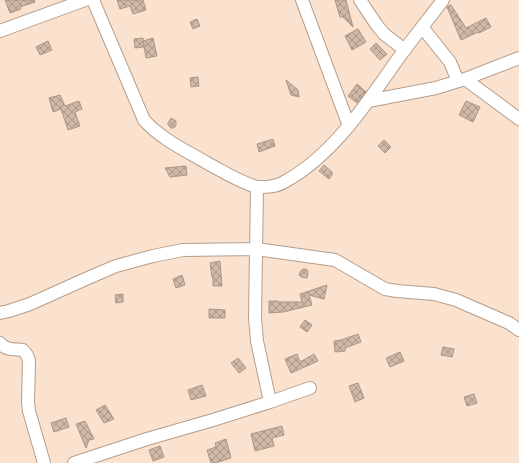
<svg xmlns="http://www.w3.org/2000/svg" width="519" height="463" viewBox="0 0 519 463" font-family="Inter,sans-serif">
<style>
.building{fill:url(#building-cross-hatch);stroke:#ac9684}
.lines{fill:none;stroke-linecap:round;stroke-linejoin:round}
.minor-casing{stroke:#b49e8c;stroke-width:14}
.minor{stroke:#fff;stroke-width:12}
</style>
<defs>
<pattern id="building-cross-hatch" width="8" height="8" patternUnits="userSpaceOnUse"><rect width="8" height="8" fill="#cfb8a6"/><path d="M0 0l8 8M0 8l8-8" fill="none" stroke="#a99688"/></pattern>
</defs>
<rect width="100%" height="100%" fill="#fae2cf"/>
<path class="building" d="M5,0H34L35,2L20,7L21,9L10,13Z
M117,0H143L146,10L133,14L130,6L120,9Z
M335,0H346L353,27L343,17H340Z
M451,5L466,28L486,18L491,27L479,33L478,32L461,40L447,7Z
M197,19L200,26L193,29L190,22Z
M358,29L366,42L352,50L345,36Z
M143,38L144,47L135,48L134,39Z
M153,38L157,56L146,58L143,41Z
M48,41L52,50L40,55L36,47Z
M376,43L387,54L380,60L370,49Z
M198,77L199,86L191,87L190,78Z
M286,80L298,90L299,97L291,95Z
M357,84L366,92L357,103L348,96Z
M60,95L65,106L79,101L82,109L75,112L80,126L68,130L61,109L53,112L49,98Z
M466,101L480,107L473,122L459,115Z
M171,118L176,121V125L174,128H171L168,125V123Z
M273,139L275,146L259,152L257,144Z
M384,140L391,147L385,153L378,146Z
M324,165L332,172V175L329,179L319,171Z
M186,166L187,175L170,177L165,168Z
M220,261L222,286H213V277H212L210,263Z
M303,269H306L308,271V274L307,278L301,277L299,275L300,272Z
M182,275L185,285L176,288L173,279Z
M327,285L324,299L309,295L312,305L283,312L269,313V301H278V302H302L300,294Z
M123,294V302L116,303L115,295Z
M209,309L225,310V318H209Z
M305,320L312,325L307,332L300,327Z
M358,334L361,342L345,348V351L335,352L334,341L341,340Z
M443,347L454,349L452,357L441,355Z
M400,352L404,361L390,367L386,358Z
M297,354L300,362L314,354L318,361L291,373L285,359Z
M238,358L246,368L239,373L231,363Z
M358,383L364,398L355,402L349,386Z
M202,385L206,396L191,400L188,390Z
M474,394L477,403L467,406L464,397Z
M105,405L114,419L104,423L96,410Z
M66,418L69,427L54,432L51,423Z
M85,421L94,439L89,440L86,448L76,424Z
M282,426L284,435L272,438L274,446L255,451L251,434Z
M226,439L231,458L215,463H211L207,450L216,447L215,443Z
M160,446L164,457L153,461L149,450Z"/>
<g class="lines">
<g class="minor-casing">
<path id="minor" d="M93,0L144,120C161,139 185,150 207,163C224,172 239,182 257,187L255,318L257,341L270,402
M302,0L349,126
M360,0L376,24L384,34L405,50
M422,27L450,62L458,81
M0,31L85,0
M465,79L519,119
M368,101L436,88L465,79L519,58
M257,187C267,187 276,187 284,182C331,157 365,106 395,63C410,42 427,21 443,0
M0,313L9,311L30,304L88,278L116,266L153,256L183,250L256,249L335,260L385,289L397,291L434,294L456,300L509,323L519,330
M0,343C5,350 14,349 23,350L27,355L29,361L28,402L29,411L44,463
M74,463L147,439L213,420L270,402L310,388"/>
</g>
<use href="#minor" class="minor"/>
</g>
</svg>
